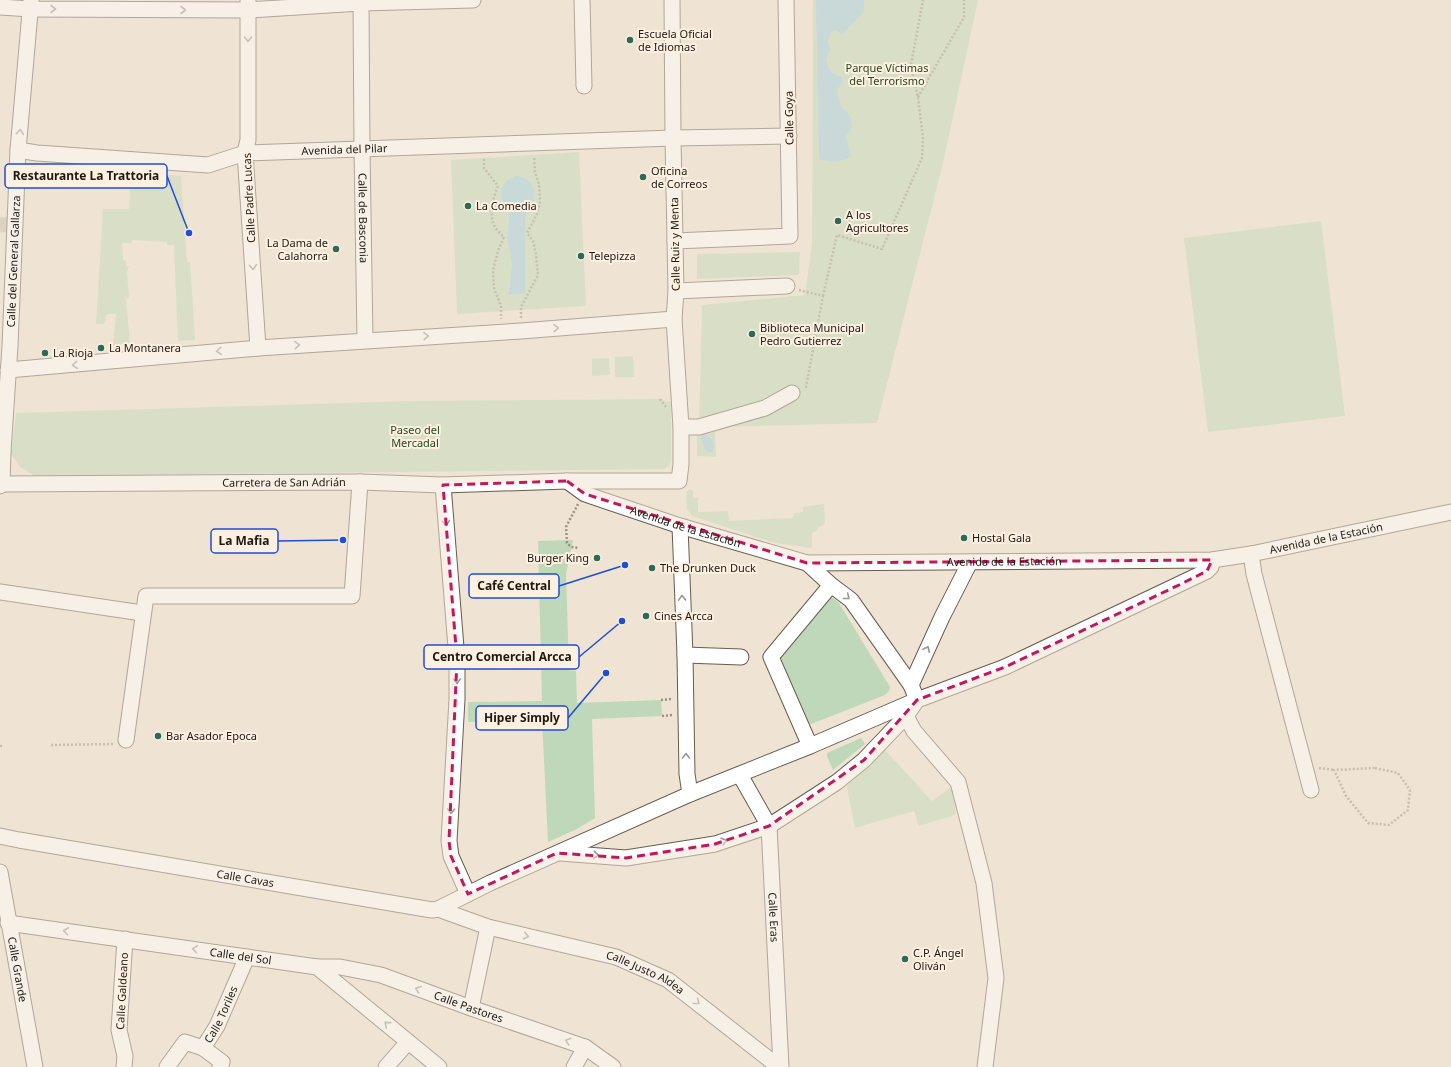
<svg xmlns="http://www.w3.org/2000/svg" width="1451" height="1067" viewBox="0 0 1451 1067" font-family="'Noto Sans',sans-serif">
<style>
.green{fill:#bfd8b9}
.water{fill:#9bccdc}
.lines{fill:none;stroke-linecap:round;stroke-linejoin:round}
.minor-tunnel{stroke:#c5bbad;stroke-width:15;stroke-dasharray:15 8;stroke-linecap:butt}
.minor-casing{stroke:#675d4e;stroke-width:17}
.path{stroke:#9b9286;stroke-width:2.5;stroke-dasharray:2 2;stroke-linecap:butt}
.minor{stroke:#fff;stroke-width:15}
.oneway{stroke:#999895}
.marked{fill:none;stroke:#c2185b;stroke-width:3;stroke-dasharray:8 5;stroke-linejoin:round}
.poi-dot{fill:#2d6a56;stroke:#fdf0e0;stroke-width:1.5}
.labels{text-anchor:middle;stroke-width:4;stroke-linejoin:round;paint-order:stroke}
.poi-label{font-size:11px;fill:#1d1913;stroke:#fdf0e0;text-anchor:start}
.park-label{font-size:11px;fill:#25491a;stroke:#fdf0e0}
.street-label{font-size:11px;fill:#1d1913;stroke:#fdf0e0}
.leader{fill:none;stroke:#1d4ed8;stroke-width:1.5}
.callout-dot{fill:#1d4ed8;stroke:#fdf0e0;stroke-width:1.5}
.callout{fill:#fdf0e0;stroke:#1d4ed8;stroke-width:1.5}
.callout-label{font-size:12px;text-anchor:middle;font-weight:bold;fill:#1d1913}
</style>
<rect width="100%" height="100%" fill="#efe3d3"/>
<path class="green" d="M813,0H978L943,163L877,423L715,427L716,457L697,456V429L699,427L702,305L805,295L812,243Z
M579,152L586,306L457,314L451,160Z
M131,172L181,176L187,262H190L195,340L178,341L174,245H167V242L132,240V243H122L123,260L126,261V266H129L127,272L129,298L126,299L130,343L113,345L116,314H107L104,324H96L103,209H129Z
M1321,221L1345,416L1208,432L1184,238Z
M800,252L799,275L697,279V254Z
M633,356L634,377H615V357Z
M609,358L610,375L592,376V359Z
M660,399L671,402V461L669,466L664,469L35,476L20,467L11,454L16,413L408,401Z
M690,489L693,491V498H698V512L728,511L729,521L793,518L794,513L803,512V507L824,504L825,524L818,528V530L812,533V548L775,543L692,516L687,509L686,493Z
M573,540L566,574L569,670L576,671L577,703L661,700L662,716L592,719L595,818L577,829L548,842L542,720L468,722V702L542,701L538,541Z
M830,598H833L839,603L890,687L889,691L885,695L811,724H807L779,658Z
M861,738L865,744L833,770L827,756V753Z
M885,750L932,801L958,782L955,815L919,826L914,811L855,828L847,787L864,760Z"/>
<path class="water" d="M816,0H864V11L842,35L836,30L831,32L828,41L830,49L826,60L828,67L832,73L842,77L843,82L837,90L841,107L849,114L851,119L852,128L846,136L851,157C841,162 830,163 819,159Z
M516,176C530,176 538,190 533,202C531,209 526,213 525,220V293L509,295L512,264L508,241L509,212L503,203L501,197L502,189L504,184L508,180Z
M704,434C712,436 716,444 712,452L710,453L706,451L701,440L702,435Z"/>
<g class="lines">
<path class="minor-tunnel" d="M0,225L15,224"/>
<g class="minor-casing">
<g id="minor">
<path id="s1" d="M361,0L362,149L365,340"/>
<path d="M582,0L584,86"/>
<path d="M248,1V140L245,153L258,348"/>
<path d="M0,7L30,9L248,10L361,3L473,0"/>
<path id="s2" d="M18,150L37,153L208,165L245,153L673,138L789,136"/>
<path d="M675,241L790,236L786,0"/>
<path d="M676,291L787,286"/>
<path d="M8,370L258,348L521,331L674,319"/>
<path d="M681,427H699L765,408L792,393"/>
<path d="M0,449L3,451L2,484L0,486"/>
<path id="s3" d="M3,451L10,346L18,150L31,1"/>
<path id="s4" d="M567,481L585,494L680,526L807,563L1212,560L1251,554L1451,512"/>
<path id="s5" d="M2,484L360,482L443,485L567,481H679L681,464V427L674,319L676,291L673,138L672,0"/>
<path d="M443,485L457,660V699L449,841L451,856L468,894"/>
<path d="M680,526L685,655L687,774L690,794"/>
<path d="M1251,554L1254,574L1311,790"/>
<path d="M0,592L142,613"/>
<path d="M685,655L741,657"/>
<path d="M911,685L942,617L970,562"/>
<path d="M906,716L914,731L958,782L984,883L996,978L985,1067"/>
<path d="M126,740L146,596H352L360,482"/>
<path d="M810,746L771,657L831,585"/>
<path id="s6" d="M740,775L769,826L781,1067"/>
<path id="s7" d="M0,836L19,840L432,910L438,909L488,927L616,957L668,980L779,1067"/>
<path d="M560,853L626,858L715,844L769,826L837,782L864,760L906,716L917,700L911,685L851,600L831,585L807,563"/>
<path id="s8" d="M0,872L35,1067"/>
<path d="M438,909L490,883L690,794L810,746L917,700L1005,667L1207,571L1211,567L1212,560"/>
<path id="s9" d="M8,923L317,967L439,1067"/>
<path id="s10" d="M317,967H340L381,975L471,1008L585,1047L613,1067"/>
<path d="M471,1008L488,927"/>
<path d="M203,1048L222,1062L220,1067"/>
<path d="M124,1067L125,1056L119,1030L125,939"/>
<path id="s11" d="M167,1067L185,1042L203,1048L217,1026L247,957"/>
<path d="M386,1067L408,1042"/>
<path d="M574,1067L585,1047"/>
</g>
</g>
<path class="path" d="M918,97L964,17V0
M484,159V168L498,186C493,198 488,215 495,227C497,231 501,234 504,237L498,251L493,270L494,288L501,306V319
M799,290L823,296L806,387L804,388
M823,296L837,235L882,249L922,158L923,137L918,98L911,65L923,0
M521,318V307L538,275L536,255L533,241L527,233L537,214L540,202L539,184L535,172L534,157
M660,399L666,407
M578,504L566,527L567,543L571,547L579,548
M661,700L672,699
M662,716L673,715
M51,745L115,744
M0,746H3
M1319,768L1334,770
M1375,768L1398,773L1410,790L1408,810L1389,825L1368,823L1346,796L1334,770Z"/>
<use href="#minor" class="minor"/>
</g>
<defs><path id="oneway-chevron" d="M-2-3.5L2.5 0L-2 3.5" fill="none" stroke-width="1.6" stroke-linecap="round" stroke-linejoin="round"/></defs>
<g class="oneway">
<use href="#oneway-chevron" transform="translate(53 9)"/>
<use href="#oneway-chevron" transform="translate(183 10)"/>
<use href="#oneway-chevron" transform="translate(248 39) rotate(90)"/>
<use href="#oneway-chevron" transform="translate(20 132) rotate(-85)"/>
<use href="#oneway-chevron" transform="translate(253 267) rotate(86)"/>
<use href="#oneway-chevron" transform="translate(556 328) rotate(-4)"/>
<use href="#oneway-chevron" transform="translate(426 336) rotate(-3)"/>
<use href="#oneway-chevron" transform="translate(297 345) rotate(-4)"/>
<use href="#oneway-chevron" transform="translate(219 351) rotate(175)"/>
<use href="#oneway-chevron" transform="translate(75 365) rotate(175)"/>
<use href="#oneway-chevron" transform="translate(446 523) rotate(85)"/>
<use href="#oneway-chevron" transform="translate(847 597) rotate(39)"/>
<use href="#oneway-chevron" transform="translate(682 598) rotate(-92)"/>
<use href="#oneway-chevron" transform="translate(927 649) rotate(-65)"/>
<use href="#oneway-chevron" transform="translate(457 681) rotate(90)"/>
<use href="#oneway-chevron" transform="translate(686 756) rotate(-91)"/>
<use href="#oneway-chevron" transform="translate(451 811) rotate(93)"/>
<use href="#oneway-chevron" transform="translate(724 841) rotate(-18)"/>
<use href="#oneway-chevron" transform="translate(596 855) rotate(5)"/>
<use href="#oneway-chevron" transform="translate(66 931) rotate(-172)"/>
<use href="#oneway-chevron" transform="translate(526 936) rotate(13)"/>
<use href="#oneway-chevron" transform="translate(195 949) rotate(-172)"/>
<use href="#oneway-chevron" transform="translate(418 989) rotate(-160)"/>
<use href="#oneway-chevron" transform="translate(697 1002) rotate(38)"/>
<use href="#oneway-chevron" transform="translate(387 1024) rotate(-140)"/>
<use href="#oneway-chevron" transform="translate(568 1041) rotate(-161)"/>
</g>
<path d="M0 0H1451V1067H0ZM567,481L585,494L807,563L1212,560L1207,571L1179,585L1005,667L917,700L864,760L769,826L715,844L626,858L557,853L468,894L451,856L449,841L457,660L443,485Z" fill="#efe3d3" fill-opacity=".55" fill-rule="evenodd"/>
<path class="marked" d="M567,481L585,494L807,563L1212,560L1207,571L1179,585L1005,667L917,700L864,760L769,826L715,844L626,858L557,853L468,894L451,856L449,841L457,660L443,485Z"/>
<g class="poi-dot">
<circle cx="630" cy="40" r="4"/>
<circle cx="643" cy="177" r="4"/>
<circle cx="468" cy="206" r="4"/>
<circle cx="838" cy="221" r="4"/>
<circle cx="336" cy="249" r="4"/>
<circle cx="581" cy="256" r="4"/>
<circle cx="752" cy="334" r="4"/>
<circle cx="101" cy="348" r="4"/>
<circle cx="45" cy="353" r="4"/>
<circle cx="964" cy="538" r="4"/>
<circle cx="597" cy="558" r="4"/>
<circle cx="652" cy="568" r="4"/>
<circle cx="646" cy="616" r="4"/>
<circle cx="158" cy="736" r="4"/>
<circle cx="905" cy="959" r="4"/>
</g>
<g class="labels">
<g class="poi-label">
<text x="638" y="38">Escuela Oficial<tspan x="638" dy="13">de Idiomas</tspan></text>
<text x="651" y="175">Oficina<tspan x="651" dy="13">de Correos</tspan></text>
<text x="476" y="210">La Comedia</text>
<text x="846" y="219">A los<tspan x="846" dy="13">Agricultores</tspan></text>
<text x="328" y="247" text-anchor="end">La Dama de<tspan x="328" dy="13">Calahorra</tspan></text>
<text x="589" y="260">Telepizza</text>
<text x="760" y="332">Biblioteca Municipal<tspan x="760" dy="13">Pedro Gutierrez</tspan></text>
<text x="109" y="352">La Montanera</text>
<text x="53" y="357">La Rioja</text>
<text x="972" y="542">Hostal Gala</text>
<text x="589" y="562" text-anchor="end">Burger King</text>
<text x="660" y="572">The Drunken Duck</text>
<text x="654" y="620">Cines Arcca</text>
<text x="166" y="740">Bar Asador Epoca</text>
<text x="913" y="957">C.P. Ángel<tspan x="913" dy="13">Oliván</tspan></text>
</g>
<g class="park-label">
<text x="887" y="72">Parque Víctimas<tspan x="887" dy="13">del Terrorismo</tspan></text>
<text x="415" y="434">Paseo del<tspan x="415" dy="13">Mercadal</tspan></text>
</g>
<g class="street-label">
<text transform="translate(789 118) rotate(-91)" y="4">Calle Goya</text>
<text dy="4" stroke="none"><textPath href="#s2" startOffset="329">Avenida del Pilar</textPath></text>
<text transform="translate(249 198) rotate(-93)" y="4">Calle Padre Lucas</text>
<text dy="4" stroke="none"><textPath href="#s1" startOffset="218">Calle de Basconia</textPath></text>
<text transform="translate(675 244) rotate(-91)" y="4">Calle Ruiz y Menta</text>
<text dy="4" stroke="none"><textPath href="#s3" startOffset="190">Calle del General Gallarza</textPath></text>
<text dy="4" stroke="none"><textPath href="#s5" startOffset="282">Carretera de San Adrián</textPath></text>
<text dy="4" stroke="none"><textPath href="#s4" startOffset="128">Avenida de la Estación</textPath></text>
<text dy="4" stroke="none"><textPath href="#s4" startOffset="776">Avenida de la Estación</textPath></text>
<text dy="4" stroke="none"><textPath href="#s4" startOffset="452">Avenida de la Estación</textPath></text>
<text dy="4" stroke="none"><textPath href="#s7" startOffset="249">Calle Cavas</textPath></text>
<text dy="4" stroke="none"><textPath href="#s6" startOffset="150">Calle Eras</textPath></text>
<text dy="4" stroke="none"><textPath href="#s9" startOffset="235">Calle del Sol</textPath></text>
<text dy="4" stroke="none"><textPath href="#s8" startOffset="99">Calle Grande</textPath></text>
<text dy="4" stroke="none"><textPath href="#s7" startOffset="662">Calle Justo Aldea</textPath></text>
<text transform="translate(122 991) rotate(-87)" y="4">Calle Galdeano</text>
<text dy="4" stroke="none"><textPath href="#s10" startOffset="158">Calle Pastores</textPath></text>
<text dy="4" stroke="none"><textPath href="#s11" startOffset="88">Calle Toriles</textPath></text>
</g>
</g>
<path class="leader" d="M189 233L167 176M343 540L278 541M625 565L559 586M622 621L579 657M606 673L568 718"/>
<g class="callout-dot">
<circle cx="189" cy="233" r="4"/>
<circle cx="343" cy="540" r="4"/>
<circle cx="625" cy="565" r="4"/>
<circle cx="622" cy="621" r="4"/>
<circle cx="606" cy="673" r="4"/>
</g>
<g class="callout">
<rect x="5" y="164" width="162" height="24" rx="4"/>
<rect x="211" y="529" width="67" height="24" rx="4"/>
<rect x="469" y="574" width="90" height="24" rx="4"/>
<rect x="424" y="645" width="155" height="24" rx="4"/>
<rect x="476" y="706" width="92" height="24" rx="4"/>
</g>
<g class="callout-label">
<text x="86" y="180">Restaurante La Trattoria</text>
<text x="244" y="545">La Mafia</text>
<text x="514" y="590">Café Central</text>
<text x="502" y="661">Centro Comercial Arcca</text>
<text x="522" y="722">Hiper Simply</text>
</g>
</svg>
